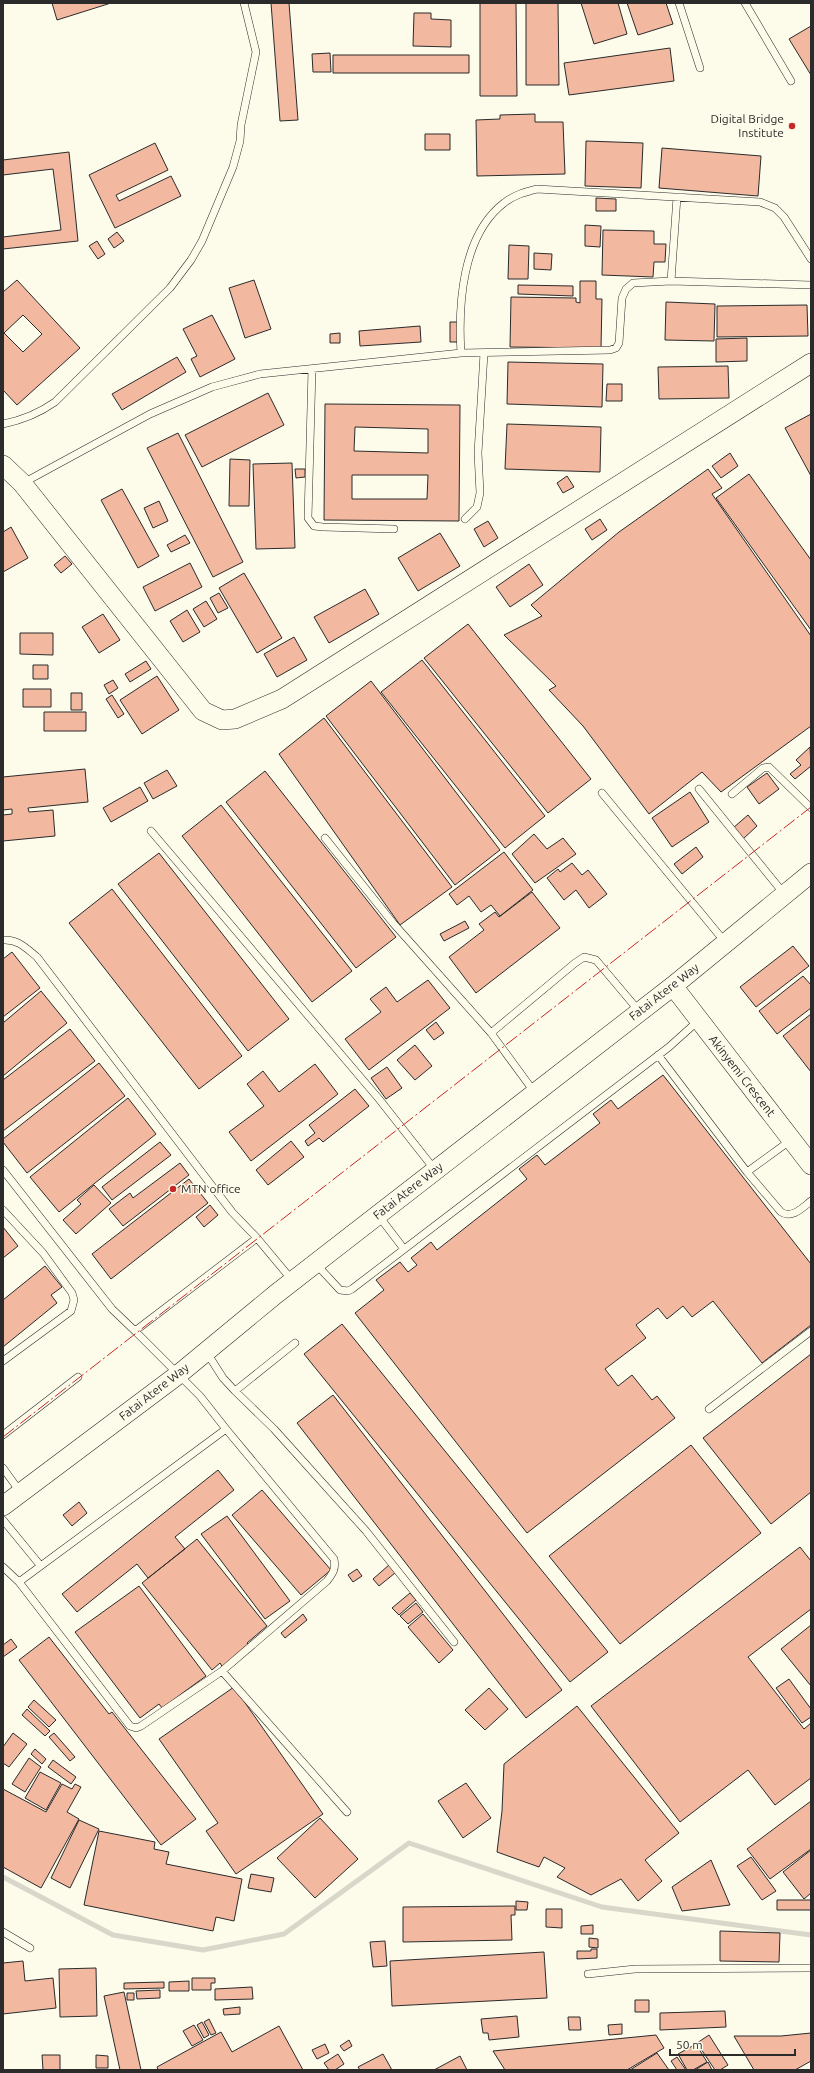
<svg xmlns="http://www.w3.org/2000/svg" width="814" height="2073" viewBox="0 0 814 2073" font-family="Ubuntu,sans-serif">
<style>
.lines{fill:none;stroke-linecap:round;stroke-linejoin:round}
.stream{stroke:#d8d7c9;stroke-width:5}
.building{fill:#f2b8a0;stroke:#2b2b2b;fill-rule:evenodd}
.service-casing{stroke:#2b2b2b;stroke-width:8}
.tertiary-casing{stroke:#2b2b2b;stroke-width:20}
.service{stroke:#fdfbea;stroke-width:7}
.tertiary{stroke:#fdfbea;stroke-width:19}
.power{stroke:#c62828;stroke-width:1;stroke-dasharray:14 3 2 3;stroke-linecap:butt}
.poi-dot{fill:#c62828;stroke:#fdfbea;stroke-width:1.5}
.labels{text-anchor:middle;stroke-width:3;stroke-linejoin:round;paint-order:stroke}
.poi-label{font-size:12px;fill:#2b2b2b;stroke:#fdfbea;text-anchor:end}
.street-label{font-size:12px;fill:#2b2b2b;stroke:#fdfbea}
</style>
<rect width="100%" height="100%" fill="#fdfbea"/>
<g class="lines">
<path class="stream" d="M3,1877L113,1935L203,1950L284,1934L409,1843L602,1907L811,1935"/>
</g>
<path class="building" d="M52,3H111L57,20Z
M271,3H289L298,120L280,121Z
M480,3H516L517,96H480Z
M526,3H558L559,85H526Z
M581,3H618L627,34L594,44Z
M627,3H666L673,24L638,35Z
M414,13H431V19L451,20V47L413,46Z
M811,26V75L789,39Z
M670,48L674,81L569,95L564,63Z
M330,53L331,72H313L312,54Z
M333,55H469V73H333Z
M535,114V122H563L565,174L477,176L476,120L500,119V115Z
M425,134H450V150H425Z
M586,141L643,143L641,188L585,186Z
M155,143L168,170L116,195L119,201L171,176L181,196L115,228L89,175Z
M662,148L761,156L758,196L659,188Z
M69,152L78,241L3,249V237L61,230L53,169L3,175V160Z
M596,198L616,199V211H596Z
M585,225L601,226L600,247L585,246Z
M603,230L654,231V244H666L665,262H654L653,277L602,275Z
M117,232L124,241L114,248L108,239Z
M97,241L105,254L98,259L89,246Z
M509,245L529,246L528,279H508Z
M534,253L552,254L551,270L534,269Z
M17,280L80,348L17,405L3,390V292ZM23,315L42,334L23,352L4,333Z
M254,280L271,329L245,338L229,288Z
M580,281H596V299H602L601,348L510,347L511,297L576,298V302L580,303Z
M518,285L573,286V296L518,294Z
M666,302L715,304L714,341L665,340Z
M807,305L808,336L717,337V306Z
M212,315L235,359L200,377L191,359L197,356L183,329Z
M450,322H459V342H450Z
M420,326L421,342L360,346L359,331Z
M340,333V343H330V334Z
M747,338V361L716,362V339Z
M177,357L186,372L122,410L112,394Z
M508,362L603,364L602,407L507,404Z
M728,366L729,398L659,399L658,367Z
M607,384H622V401H606Z
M268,393L284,425L202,467L185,435Z
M325,404L460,405L459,521L324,520ZM355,427L428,429V453L354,451ZM352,475H428L427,499H352Z
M811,414V476L785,428Z
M507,424L601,427L600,472L505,469Z
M178,433L243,562L213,577L147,448Z
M730,453L738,466L721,478L712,466Z
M230,459L250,460L249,506H229Z
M292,463L295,548L256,549L253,464Z
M295,469H305V477L296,478Z
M708,469L722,488L712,494L811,636V726L721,792L702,772L649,814L583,726L549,690L556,686L504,635L542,616L531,605L619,532Z
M749,474L811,560V630L716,498Z
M567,476L574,487L563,493L557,483Z
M122,489L159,556L138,568L101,500Z
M159,501L168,521L153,528L144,508Z
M600,519L607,530L592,540L585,529Z
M488,521L498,538L484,547L474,529Z
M11,527L28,558L3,572V532Z
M440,533L460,566L418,591L398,558Z
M185,535L190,543L171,552L167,545Z
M65,556L72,564L61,573L54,565Z
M190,563L202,587L155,611L143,587Z
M529,564L543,585L510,607L496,587Z
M244,573L282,638L257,653L219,588Z
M365,589L379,614L329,643L314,617Z
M219,593L228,608L218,613L210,598Z
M206,601L217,619L204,627L193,609Z
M187,610L200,632L183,642L170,621Z
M103,614L120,640L99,653L82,627Z
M468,624L591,779L548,813L424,658Z
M20,633H53V655L20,654Z
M294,637L307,660L277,677L264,654Z
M422,660L545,816L505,848L381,692Z
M146,661L151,669L130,682L125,674Z
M33,665H48V679H33Z
M157,676L179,710L142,734L120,700Z
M113,680L118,688L109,694L104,685Z
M371,681L500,850L455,885L326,716Z
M23,689H51V707H23Z
M71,693H82V710H71Z
M112,695L124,714L118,718L106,699Z
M44,712H86V731H44Z
M324,718L452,887L400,925L279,754Z
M810,747L811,766L795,779L790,774L801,765L796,760Z
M85,769L88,802L28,808L29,812L53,810L55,836L3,841V815L12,814V809L3,810V777Z
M167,770L177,786L153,799L144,783Z
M265,771L396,937L356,968L226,802Z
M767,773L779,789L759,804L747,787Z
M140,787L148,801L111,822L103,808Z
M690,792L709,822L672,847L652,818Z
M221,805L352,971L312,1002L182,836Z
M748,815L757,826L743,839L733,828Z
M534,834L547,849L563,838L576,854L535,883L512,854Z
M696,847L703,857L682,874L674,864Z
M504,852L533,890L500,916L491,905L481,912L469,896L457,905L449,894Z
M159,853L289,1019L248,1051L118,884Z
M572,863L582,875L588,870L607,894L589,908L576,890L564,900L547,878L558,869L560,872Z
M112,889L242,1056L199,1089L69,923Z
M532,892L560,928L476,993L449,957L484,930L479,924L495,912L499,917Z
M465,921L469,928L444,941L440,934Z
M793,946L809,966L756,1007L740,987Z
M12,952L40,988L3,1017V959Z
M803,976L811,985V1008L777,1034L759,1011Z
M428,980L450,1008L369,1070L345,1039L381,1012L370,999L386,987L397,1002Z
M41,991L67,1023L3,1076V1023Z
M811,1014V1072L783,1036Z
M436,1022L444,1033L434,1040L426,1030Z
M70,1029L95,1061L3,1131V1080Z
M415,1045L432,1066L415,1080L397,1060Z
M99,1063L125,1096L27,1173L3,1142V1139Z
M315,1064L338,1094L251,1161L229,1132L264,1106L247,1084L263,1071L279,1092Z
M387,1067L402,1088L386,1099L371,1078Z
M663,1075L811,1264V1325L762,1363L713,1301L692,1317L683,1306L667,1319L658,1308L636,1325L646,1338L605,1369L618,1386L632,1375L652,1400L657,1396L675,1418L527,1533L355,1313L384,1290L376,1280L400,1262L408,1272L417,1265L411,1258L431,1242L437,1250L527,1179L519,1169L537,1155L545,1165L600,1123L593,1114L611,1100L618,1109Z
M355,1089L369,1106L323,1142L319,1138L308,1146L305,1141L315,1133L309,1125Z
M128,1098L156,1134L59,1212L30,1177Z
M291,1141L304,1157L268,1185L256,1170Z
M160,1142L171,1155L112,1200L102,1187Z
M180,1163L189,1175L123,1226L109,1209L130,1193L133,1198Z
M189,1179L208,1203L111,1279L92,1254Z
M94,1185L111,1203L76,1234L63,1220L81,1204L77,1200Z
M210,1205L218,1215L204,1227L196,1217Z
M3,1227L18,1246L3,1258Z
M45,1266L62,1287L51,1295L57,1303L3,1347V1300Z
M342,1324L608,1652L570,1682L304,1354Z
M811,1354V1492L771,1524L703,1438Z
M333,1395L562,1690L526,1718L297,1423Z
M691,1445L761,1533L620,1644L549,1556Z
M218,1470L234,1490L175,1537L185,1549L148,1578L137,1564L77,1612L62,1594Z
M262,1490L331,1570L301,1595L232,1515Z
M79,1502L87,1513L72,1526L63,1515Z
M227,1516L290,1601L265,1619L201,1534Z
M197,1539L267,1626L247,1643L250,1647L223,1668L220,1663L212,1670L142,1583Z
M800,1547L811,1561V1609L748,1657L804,1729L811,1723V1778L775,1805L748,1770L680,1822L591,1706Z
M389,1565L395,1573L379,1586L373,1579Z
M357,1569L362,1576L353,1582L348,1575Z
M139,1586L206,1676L162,1708L159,1704L140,1718L75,1632Z
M410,1593L416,1600L399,1615L392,1608Z
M416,1603L423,1612L408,1624L400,1616Z
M303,1614L307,1620L285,1638L281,1633Z
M423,1614L453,1650L439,1663L408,1627Z
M811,1625V1686L781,1649Z
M49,1637L109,1714L112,1712L196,1819L161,1845L19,1660Z
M11,1639L17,1647L3,1657V1645Z
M789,1679L811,1709V1717L802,1723L776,1688Z
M234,1687L323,1814L236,1874L206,1831L218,1823L159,1739Z
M489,1688L508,1709L485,1730L465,1710Z
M34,1700L56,1720L49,1727L28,1707Z
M577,1706L679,1833L645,1860L662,1881L638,1901L621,1879L591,1895L557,1877L565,1868L544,1857L539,1867L497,1852L502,1811L504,1764Z
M27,1709L50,1731L45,1736L22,1715Z
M13,1733L27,1744L9,1767L3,1763V1747Z
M54,1733L75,1757L70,1761L49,1737Z
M35,1749L46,1759L42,1764L31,1754Z
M29,1758L41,1767L25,1792L12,1784Z
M53,1760L76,1777L71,1784L48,1767Z
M40,1772L61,1783L46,1810L25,1798Z
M466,1783L491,1818L463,1838L438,1801Z
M62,1784L72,1789L75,1784L81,1787L67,1812L79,1819L41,1888L3,1867V1789L46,1812Z
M811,1801V1849L770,1879L747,1849Z
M320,1818L358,1859L315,1898L277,1858Z
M79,1820L99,1829L70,1888L51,1878Z
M99,1831L155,1842L154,1849L169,1852L166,1864L242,1879L234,1921L216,1917L213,1931L84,1905Z
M811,1850V1893L804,1899L783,1872Z
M751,1857L776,1891L762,1900L737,1866Z
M711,1860L730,1905L682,1911L672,1887Z
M251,1874L274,1878L271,1892L248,1888Z
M777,1900H811V1910H777Z
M516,1901L528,1902L527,1910H516Z
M515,1906V1915H511L512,1940L403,1942V1907Z
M546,1909H562V1928L546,1927Z
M593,1925V1934H581V1926Z
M720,1931L780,1933L779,1962L720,1961Z
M589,1938L598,1939V1948L589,1947Z
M385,1941L387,1966L373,1967L370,1942Z
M591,1949H597V1958L577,1959V1951H591Z
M544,1952L547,1998L392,2006L390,1961Z
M23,1961L25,1981L53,1978L56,2008L3,2014V1963Z
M96,1968L97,2016L60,2017L59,1969Z
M192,1978H215V1983H211V1990H192Z
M189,1981V1991H169V1982Z
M164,1982V1988L124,1989V1983Z
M252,1987L253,1999L215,2000V1989Z
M160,1990V1998L137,1999L136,1991Z
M124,1992L141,2070H120L104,1996Z
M127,1993H134V2000H127Z
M635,2000H649V2012H635Z
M240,2007V2014L224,2015L223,2009Z
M725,2011L726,2027L660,2030V2013Z
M517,2016L519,2037L489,2040L488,2033H483L481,2019Z
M568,2017H580L581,2030H569Z
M209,2019L216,2033L211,2035L204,2022Z
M202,2022L209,2035L204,2038L197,2025Z
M622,2024V2034L609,2035L608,2025Z
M194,2025L203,2040L192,2046L183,2031Z
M279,2026L303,2070H158L157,2067L221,2032L232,2052Z
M811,2033V2061L795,2070H754L734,2036H781Z
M656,2035L664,2048L627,2070H505L493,2051Z
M709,2035L728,2065L720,2070H715L697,2043Z
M349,2040L352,2046L344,2051L340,2046Z
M325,2044L329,2053L317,2059L312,2050Z
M696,2044L707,2062L693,2070H687L678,2054Z
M657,2053L669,2070H630Z
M338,2054L344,2064L335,2070H329L324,2063Z
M383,2054L392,2070H360L358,2067Z
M42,2055H60V2070H43Z
M96,2055L108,2056V2068H96Z
M460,2056L467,2070H434Z
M677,2057L686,2070H677L671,2061Z
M708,2062L712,2070H695Z"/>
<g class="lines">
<g class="service-casing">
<path id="service" d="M679,3L700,68
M745,3L791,81
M671,281L677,197
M461,353C458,305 462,235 504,203C514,195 525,192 537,189L760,202L775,208L784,217L811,259
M312,369L308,518L314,526L323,527L394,529
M3,424C23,420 38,414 55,402L170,288L191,260L202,241L233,167L240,141L241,125L256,52L244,3
M23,483L150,414L212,387L260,374L461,353L610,350L616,348L619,343L622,298L626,289L633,283L671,281L811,285
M465,519L477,507L480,493L478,453L484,353
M699,789L785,895
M602,793L725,942
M732,794L763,768L769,767L811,808
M151,831L379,1099L435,1170
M325,838L393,923L491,1033
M3,940C18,939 26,948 37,957L232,1212L257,1238L292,1280
M658,1055L747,1172L781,1212C792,1219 802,1208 811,1201
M535,1093L491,1033L575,963L584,957L596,960L639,1011
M3,1170L112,1309L135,1331
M747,1172L791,1140
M3,1210L43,1253L72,1293L74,1300L71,1311L3,1361
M378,1215L404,1249
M316,1264L340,1290L348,1291L352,1289L669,1047L699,1020
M207,1353L223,1378L235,1391L295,1343
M235,1391L274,1429L366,1531L454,1642
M709,1409L811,1331
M3,1435L78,1377
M3,1468L21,1493
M3,1520L40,1565
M3,1567L19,1582L130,1726L136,1728L141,1726L222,1671L347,1812
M19,1582L226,1429L200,1396L135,1331L257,1238
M222,1671L327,1581C333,1573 336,1569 334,1559L226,1429
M3,1932L30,1948
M588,1974L635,1969L811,1968"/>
</g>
<g class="tertiary-casing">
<path id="tertiary" d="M3,465L22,483L203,711L222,720L235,719L282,699L811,363
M673,986L811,1165
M3,1506L179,1374L276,1294L673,986L811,873"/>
</g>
<use href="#service" class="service"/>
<use href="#tertiary" class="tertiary"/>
<path class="power" d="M3,1437L811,807"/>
</g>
<g class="poi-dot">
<circle cx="792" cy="126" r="4"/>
<circle cx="173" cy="1189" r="4"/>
</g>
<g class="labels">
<g class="poi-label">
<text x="784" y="123">Digital Bridge<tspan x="784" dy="14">Institute</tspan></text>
<text x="181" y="1193" text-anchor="start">MTN office</text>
</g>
<g class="street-label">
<text transform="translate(664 992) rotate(-38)" y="4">Fatai Atere Way</text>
<text transform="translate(742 1076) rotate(52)" y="4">Akinyemi Crescent</text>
<text transform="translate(408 1191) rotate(-38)" y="4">Fatai Atere Way</text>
<text transform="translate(154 1392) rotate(-38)" y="4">Fatai Atere Way</text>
</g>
</g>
<rect width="814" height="2073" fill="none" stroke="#2b2b2b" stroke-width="8"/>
<path d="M670 2049v6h125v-6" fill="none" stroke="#2b2b2b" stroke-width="2"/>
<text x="676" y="2049" font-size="12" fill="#2b2b2b" stroke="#fdfbea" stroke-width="3" paint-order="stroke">50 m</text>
</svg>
